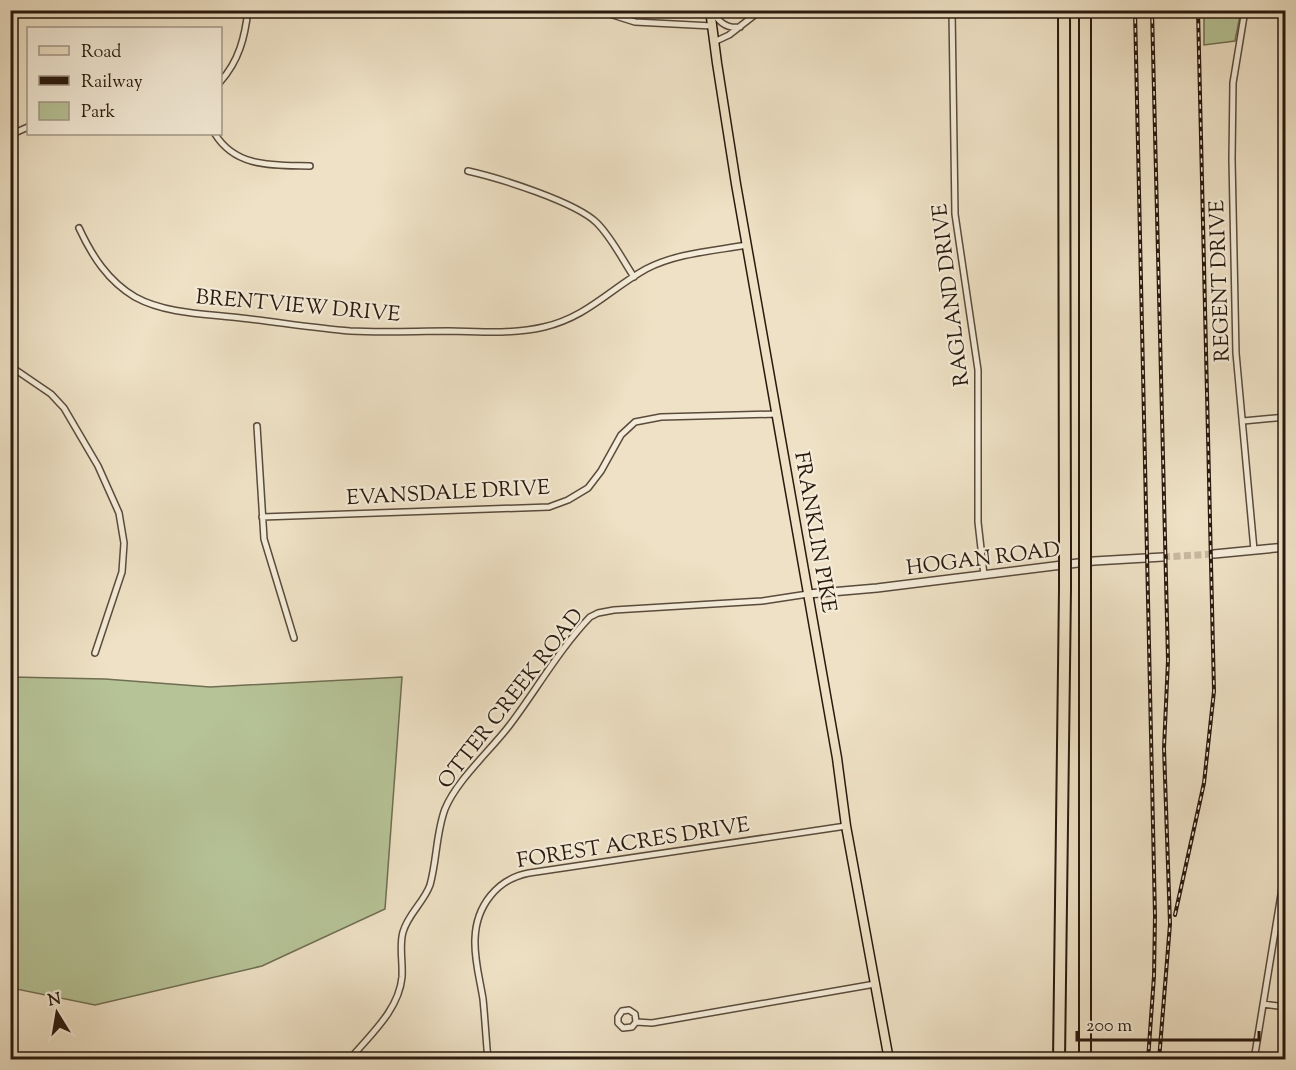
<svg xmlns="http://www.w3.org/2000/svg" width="1296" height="1070" viewBox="0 0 1296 1070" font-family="'Sorts Mill Goudy',serif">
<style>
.green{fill:#b6c397;stroke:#706e52;stroke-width:1.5}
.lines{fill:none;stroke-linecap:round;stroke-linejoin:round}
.tertiary-tunnel{stroke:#c7b9a0;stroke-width:7;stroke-dasharray:7 3.5;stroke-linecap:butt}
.minor-casing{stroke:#5a4b3c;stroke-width:8}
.tertiary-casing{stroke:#5a4b3c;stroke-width:10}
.primary-casing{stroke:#29190e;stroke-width:11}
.motorway-casing{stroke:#29190e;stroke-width:14}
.minor{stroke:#f4ecd9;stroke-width:5}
.tertiary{stroke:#f4ecd9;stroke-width:7}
.primary{stroke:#eee1c5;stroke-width:8}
.motorway{stroke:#eee1c5;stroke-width:10}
.rail-casing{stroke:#29190e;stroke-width:4}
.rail{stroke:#f4ecd9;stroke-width:1.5;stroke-dasharray:4.5;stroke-linecap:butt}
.motorway-bridge-casing{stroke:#29190e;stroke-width:14;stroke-linecap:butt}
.motorway-bridge{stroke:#eee1c5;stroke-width:10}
.labels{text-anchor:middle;stroke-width:4.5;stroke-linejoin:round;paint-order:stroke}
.street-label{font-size:21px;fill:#29190e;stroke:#f4ecd9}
</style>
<rect width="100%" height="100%" fill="#eee1c5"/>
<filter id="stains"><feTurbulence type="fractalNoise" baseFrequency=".00333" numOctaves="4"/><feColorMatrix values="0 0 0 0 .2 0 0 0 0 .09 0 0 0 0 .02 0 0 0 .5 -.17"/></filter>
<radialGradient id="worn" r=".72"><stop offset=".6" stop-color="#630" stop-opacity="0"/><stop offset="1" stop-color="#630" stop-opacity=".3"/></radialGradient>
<path class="green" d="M1204,11H1241L1235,41L1204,45Z
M11,677L105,679L210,687L402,677L385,909L262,966L95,1005L11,988Z"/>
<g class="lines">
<path class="tertiary-tunnel" d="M1163,557L1214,554"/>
<g class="minor-casing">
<path id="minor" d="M597,10L635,22L712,26
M712,10C718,22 727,29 740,27
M952,10L955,214L978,370V522L984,575
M1245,10L1233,83L1232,159L1236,353L1254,550
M714,42L729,35L761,10
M220,82C239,61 245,37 248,10
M215,134C236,168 273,165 310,166
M10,135L28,127
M468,171C499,178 576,202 597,223C612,238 622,259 634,277
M79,228C92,256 108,281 135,297C166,314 207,314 241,318C277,322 314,328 350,331C383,333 416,331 449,331C480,332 514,334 544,327C587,317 610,289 646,269C677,253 713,251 747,245
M10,366L51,394L64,408L98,466L119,513L124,543L122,572L95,653
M1243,421L1286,417
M257,426L264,539L294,638
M262,517L549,507L568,500L588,488L601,471L621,435L635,422L661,417L777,414
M1263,1004L1286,1007
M636,1022L632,1027L623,1028L618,1023V1017L622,1011L629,1010L635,1014L636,1022L652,1023L875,984
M349,1060C370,1035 399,1010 402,977C403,961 399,946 403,932C408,914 424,902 430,885C437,860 436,833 445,809C457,780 489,752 509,726C535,692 560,648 590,617L598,613L614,610L762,601L808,594
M488,1060C486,1039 485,1019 483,999C480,980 474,959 475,939C476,906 497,879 529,873L846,826
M1254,1060L1286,864"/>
</g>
<g class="tertiary-casing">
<path id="tertiary" d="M1214,554L1286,547
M808,594L877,588L1094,561L1163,557"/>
</g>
<g class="primary-casing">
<path id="primary" d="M710,10L717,63L736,184L837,758L846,826L889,1060"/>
</g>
<g class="motorway-casing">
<path id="motorway" d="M1064,10L1065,542
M1085,540V10
M1059,1060L1065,589
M1085,1060V588"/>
</g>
<use href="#minor" class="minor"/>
<use href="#tertiary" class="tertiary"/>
<use href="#primary" class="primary"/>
<use href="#motorway" class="motorway"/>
<g class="rail-casing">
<path id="rail" d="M1135,10L1155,916L1154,976L1148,1060
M1152,10L1168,660L1164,748L1170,924L1159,1060
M1175,915L1204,783L1214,691L1198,10"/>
</g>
<use href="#rail" class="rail"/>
<g class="motorway-bridge-casing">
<path id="motorway-bridge" d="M1085,540V588
M1065,542V589"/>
</g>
<use href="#motorway-bridge" class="motorway-bridge"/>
</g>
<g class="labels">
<g class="street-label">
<text transform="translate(1219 281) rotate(-92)" y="7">REGENT DRIVE</text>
<text transform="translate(950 295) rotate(-97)" y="7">RAGLAND DRIVE</text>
<text transform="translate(298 305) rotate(5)" y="7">BRENTVIEW DRIVE</text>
<text transform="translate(448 492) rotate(-3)" y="7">EVANSDALE DRIVE</text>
<text transform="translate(816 532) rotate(80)" y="7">FRANKLIN PIKE</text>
<text transform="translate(983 558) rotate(-7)" y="7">HOGAN ROAD</text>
<text transform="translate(510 698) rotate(-52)" y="7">OTTER CREEK ROAD</text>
<text transform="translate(633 842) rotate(-9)" y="7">FOREST ACRES DRIVE</text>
</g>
</g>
<rect width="1296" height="1070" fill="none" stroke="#eee1c5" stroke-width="36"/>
<rect x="12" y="12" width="1272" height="1046" fill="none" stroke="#29190e" stroke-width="3"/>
<rect x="18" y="18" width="1260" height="1034" fill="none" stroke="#29190e" stroke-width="1.5"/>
<rect x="27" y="27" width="195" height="108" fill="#f4ecd9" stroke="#a39888" stroke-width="1.5"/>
<rect x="39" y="46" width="30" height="9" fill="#eee1c5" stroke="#a39888" stroke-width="1.5"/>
<text x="81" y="57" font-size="18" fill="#29190e">Road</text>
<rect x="39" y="76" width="30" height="9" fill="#29190e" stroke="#a39888" stroke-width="1.5"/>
<text x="81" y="87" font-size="18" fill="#29190e">Railway</text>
<rect x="39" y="102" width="30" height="18" fill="#b6c397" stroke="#a39888" stroke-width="1.5"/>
<text x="81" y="117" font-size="18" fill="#29190e">Park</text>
<g transform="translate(57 1013) rotate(349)" stroke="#f4ecd9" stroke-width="4.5" paint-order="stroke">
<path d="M0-4.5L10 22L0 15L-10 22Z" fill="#29190e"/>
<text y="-9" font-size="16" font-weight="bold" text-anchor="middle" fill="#29190e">N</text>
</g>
<path d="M1077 1031v9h182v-9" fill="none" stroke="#29190e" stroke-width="3"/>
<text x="1086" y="1031" font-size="18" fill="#29190e" stroke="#f4ecd9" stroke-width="4.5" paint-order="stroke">200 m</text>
<rect width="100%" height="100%" filter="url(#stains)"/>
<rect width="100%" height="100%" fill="url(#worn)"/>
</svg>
